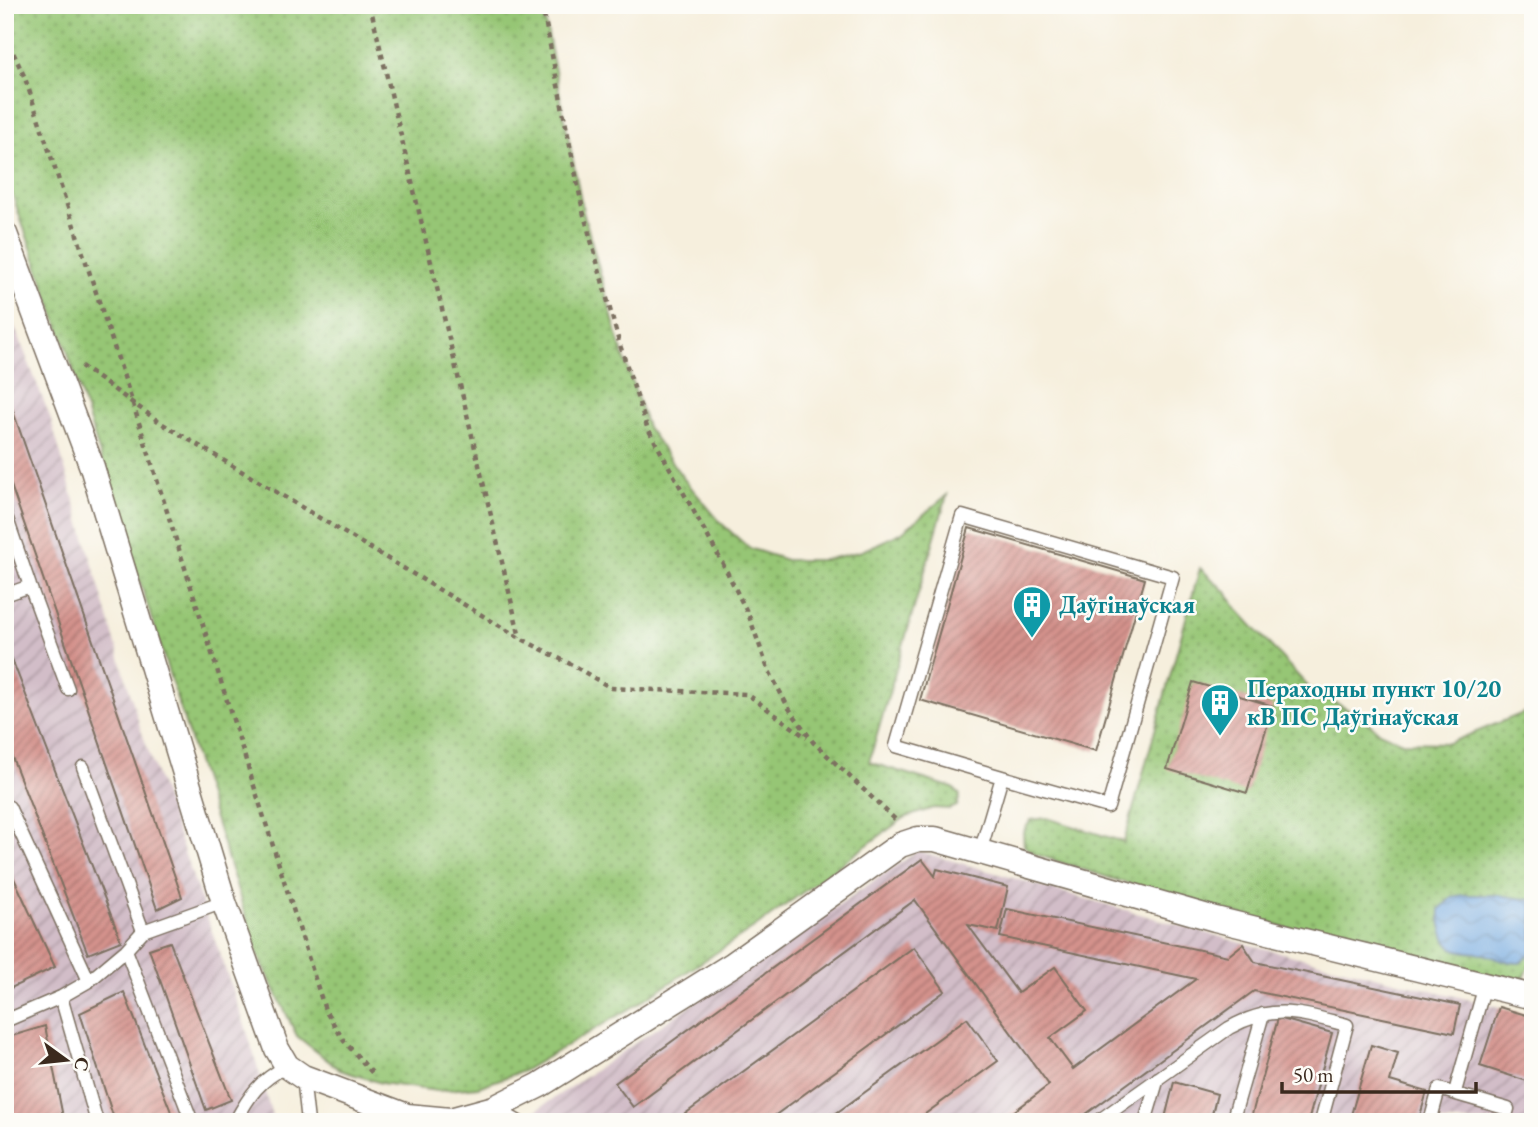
<svg xmlns="http://www.w3.org/2000/svg" width="1538" height="1127" viewBox="0 0 1538 1127" font-family="'EB Garamond',serif">
<style>
.industrial{fill:url(#industrial-furrows)}
.grass{fill:url(#grass-dots);stroke:#68784a;stroke-width:2}
.water{fill:url(#water-waves);stroke:#56697f;stroke-width:2}
.building{fill:url(#building-hatch)}
.lines{fill:none;stroke-linecap:round;stroke-linejoin:round}
.service-casing{stroke:#7c6f61;stroke-width:15}
.minor-casing{stroke:#7c6f61;stroke-width:27}
.path{stroke:#7c6f61;stroke-width:4.5;stroke-dasharray:5 5;stroke-linecap:butt}
.service{stroke:#fff;stroke-width:12}
.minor{stroke:#fff;stroke-width:24}
.labels{text-anchor:middle;stroke-width:5;stroke-linejoin:round;paint-order:stroke}
.culture-label{font-size:24px;font-weight:bold;fill:#0d838f;stroke:#fdfcf7;text-anchor:start}
</style>
<defs>
<pattern id="industrial-furrows" width="10" height="10" patternUnits="userSpaceOnUse" patternTransform="scale(1.75)"><rect width="10" height="10" fill="#d2bdc8"/><path d="M-1 1l2-2M0 10L10 0M9 11l2-2" fill="none" stroke="#ac9aa2"/></pattern>
<pattern id="grass-dots" width="8" height="8" patternUnits="userSpaceOnUse" patternTransform="scale(1.75)"><rect width="8" height="8" fill="#96c675"/><path d="M2 2h.1M6 6h.1" fill="none" stroke="#7ca15f" stroke-width="1.8" stroke-linecap="round"/></pattern>
<pattern id="water-waves" width="16" height="10" patternUnits="userSpaceOnUse" patternTransform="scale(1.75)"><rect width="16" height="10" fill="#72a8e0"/><path d="M0 5q4-4 8 0t8 0" fill="none" stroke="#5f89b5"/></pattern>
<pattern id="building-hatch" width="6" height="6" patternUnits="userSpaceOnUse" patternTransform="scale(1.75)"><rect width="6" height="6" fill="#d4928c"/><path d="M-1 1l2-2M0 6l6-6M5 7l2-2" fill="none" stroke="#ad7772"/></pattern>
</defs>
<rect width="100%" height="100%" fill="#fdfcf7"/>
<filter id="ink" filterUnits="userSpaceOnUse"><feTurbulence type="fractalNoise" baseFrequency=".0143" numOctaves="2"/><feDisplacementMap in="SourceGraphic" scale="14" xChannelSelector="R" yChannelSelector="G"/><feConvolveMatrix kernelMatrix="1 2 1 2 8 2 1 2 1" color-interpolation-filters="sRGB"/></filter>
<filter id="wash" filterUnits="userSpaceOnUse"><feTurbulence type="fractalNoise" baseFrequency=".00686" numOctaves="4" result="noise"/><feDisplacementMap in="SourceGraphic" scale="28" xChannelSelector="R" yChannelSelector="G"/><feGaussianBlur stdDeviation="1.57" result="paint"/><feColorMatrix in="noise" values="0 0 0 0 0 0 0 0 0 0 0 0 0 0 0 0 0 1.4 0 .05"/><feComposite in="paint" operator="in"/></filter>
<g filter="url(#wash)">
<rect width="100%" height="100%" fill="#f6efdd"/>
<path class="industrial" d="M5,302L50,417L140,727L246,1028L274,1122H5Z
M918,851L1242,943L1499,1007L1480,1066L1533,1083V1122H519Z"/>
<path class="grass" d="M5,5H542L583,211L619,342L647,427L683,478L721,523L749,548L786,560H824L862,551L901,533L947,495L869,762L953,788L960,795L957,806L949,809L933,808L904,818L754,928L636,1005L523,1071L478,1087L437,1091L381,1083L340,1070L297,1036L258,955L66,347L5,174Z
M1200,568L1226,592L1238,610L1312,691L1361,716L1379,732L1402,742L1449,743L1533,709V957L1518,993L1113,879L1035,854L1024,846L1023,832L1031,820L1047,818L1124,842Z"/>
<path class="water" d="M1462,895H1499L1532,900L1533,948L1530,954L1520,963C1506,963 1497,957 1483,954C1474,952 1463,953 1455,949C1443,945 1439,920 1440,909L1452,897Z"/>
<g id="blocks">
<path class="building" d="M6,391L182,897L157,909L5,468Z
M969,528L1145,579L1096,751L920,700Z
M5,641L121,941L88,954L5,739Z
M1193,682L1273,706L1247,793L1167,769Z
M5,859L55,967L11,988L5,976Z
M922,859L935,876L937,869L1008,887L998,931L968,925L1018,993L1055,967L1087,1011L1050,1038L1073,1069L1196,979L1000,937L1007,909L1228,956L1243,944L1255,962L1460,1005L1454,1033L1254,991L1075,1122H1000L1049,1085L915,900L633,1107L615,1083Z
M170,942L231,1100L206,1110L149,949Z
M914,947L945,991L766,1122H691L685,1114Z
M124,992L175,1122H115L80,1013Z
M1499,1007L1533,1017V1083L1480,1066Z
M967,1018L998,1061L914,1122H824Z
M1278,1018L1332,1033L1308,1122H1250Z
M45,1026L64,1122H5V1038Z
M1371,1045L1398,1053L1390,1081L1427,1092L1418,1122H1349Z
M1174,1082L1217,1094L1210,1122H1164Z"/>
</g>
</g>
<g filter="url(#ink)">
<use href="#blocks" fill-opacity="0" stroke="#7c6f61" stroke-width="2"/>
<g class="lines">
<g class="service-casing">
<path id="service" d="M5,513L30,586L68,689
M5,595L30,586
M83,767L143,931
M9,807L89,981
M980,852L1002,777L1108,807L1173,577L962,516L896,746L1002,777
M126,950L192,1122
M61,997L97,1122
M5,1021L61,997L89,981L126,950L143,931L224,902
M303,1077L308,1122
M1455,1092L1485,985
M495,1108L519,1122
M235,1122C250,1094 259,1081 287,1066
M1097,1122L1229,1028C1274,1003 1299,1013 1347,1025L1321,1122
M1145,1122L1158,1078
M1232,1122L1263,1014
M1430,1122L1439,1089L1508,1109L1504,1122"/>
</g>
<g class="minor-casing">
<path id="minor" d="M5,234L92,467L224,902L277,1049L287,1066L303,1077L407,1116L450,1120L494,1108L540,1085L732,965L900,845L918,839H935L1215,919L1533,997"/>
</g>
<path class="path" d="M370,5L520,638
M542,5L583,211L619,342L647,427L723,564L749,616L768,669L788,707L813,742L898,822
M5,35L25,78L133,404L325,1010L344,1041L374,1075
M81,366L161,423L520,638L574,666L611,688L747,694L807,738"/>
<use href="#service" class="service"/>
<use href="#minor" class="minor"/>
</g>
</g>
<defs>
<g id="building-pin" transform="scale(2.0125)"><path d="M0 17L-7.5 6A9.5 9.5 0 1 1 7.5 6Z" fill="#0f9aa8" stroke="#fdfcf7"/><path d="M-4-6H4V6H1V3H-1V6H-4ZM-2.5-4.3h1.7v1.8h-1.7ZM.8-4.3h1.7v1.8H.8ZM-2.5-1h1.7V.8h-1.7ZM.8-1h1.7V.8H.8Z" fill="#fff"/></g>
</defs>
<g fill-rule="evenodd">
<use href="#building-pin" x="1032" y="605"/>
<use href="#building-pin" x="1220" y="703"/>
</g>
<g class="labels">
<g class="culture-label">
<text x="1059" y="613">Даўгінаўская</text>
<text x="1247" y="697">Пераходны пункт 10/20<tspan x="1247" dy="28">кВ ПС Даўгінаўская</tspan></text>
</g>
</g>
<rect width="1538" height="1127" fill="none" stroke="#fdfcf7" stroke-width="28"/>
<g transform="translate(66 1060) rotate(105)" stroke="#fdfcf7" stroke-width="5" paint-order="stroke">
<path d="M0-5L12 26L0 18L-12 26Z" fill="#3b2a1e"/>
<text y="-10" font-size="19" font-weight="bold" text-anchor="middle" fill="#3b2a1e">С</text>
</g>
<path d="M1282 1082v10h194v-10" fill="none" stroke="#3b2a1e" stroke-width="3.5"/>
<text x="1293" y="1082" font-size="21" fill="#3b2a1e" stroke="#fdfcf7" stroke-width="5" paint-order="stroke">50 m</text>
</svg>
